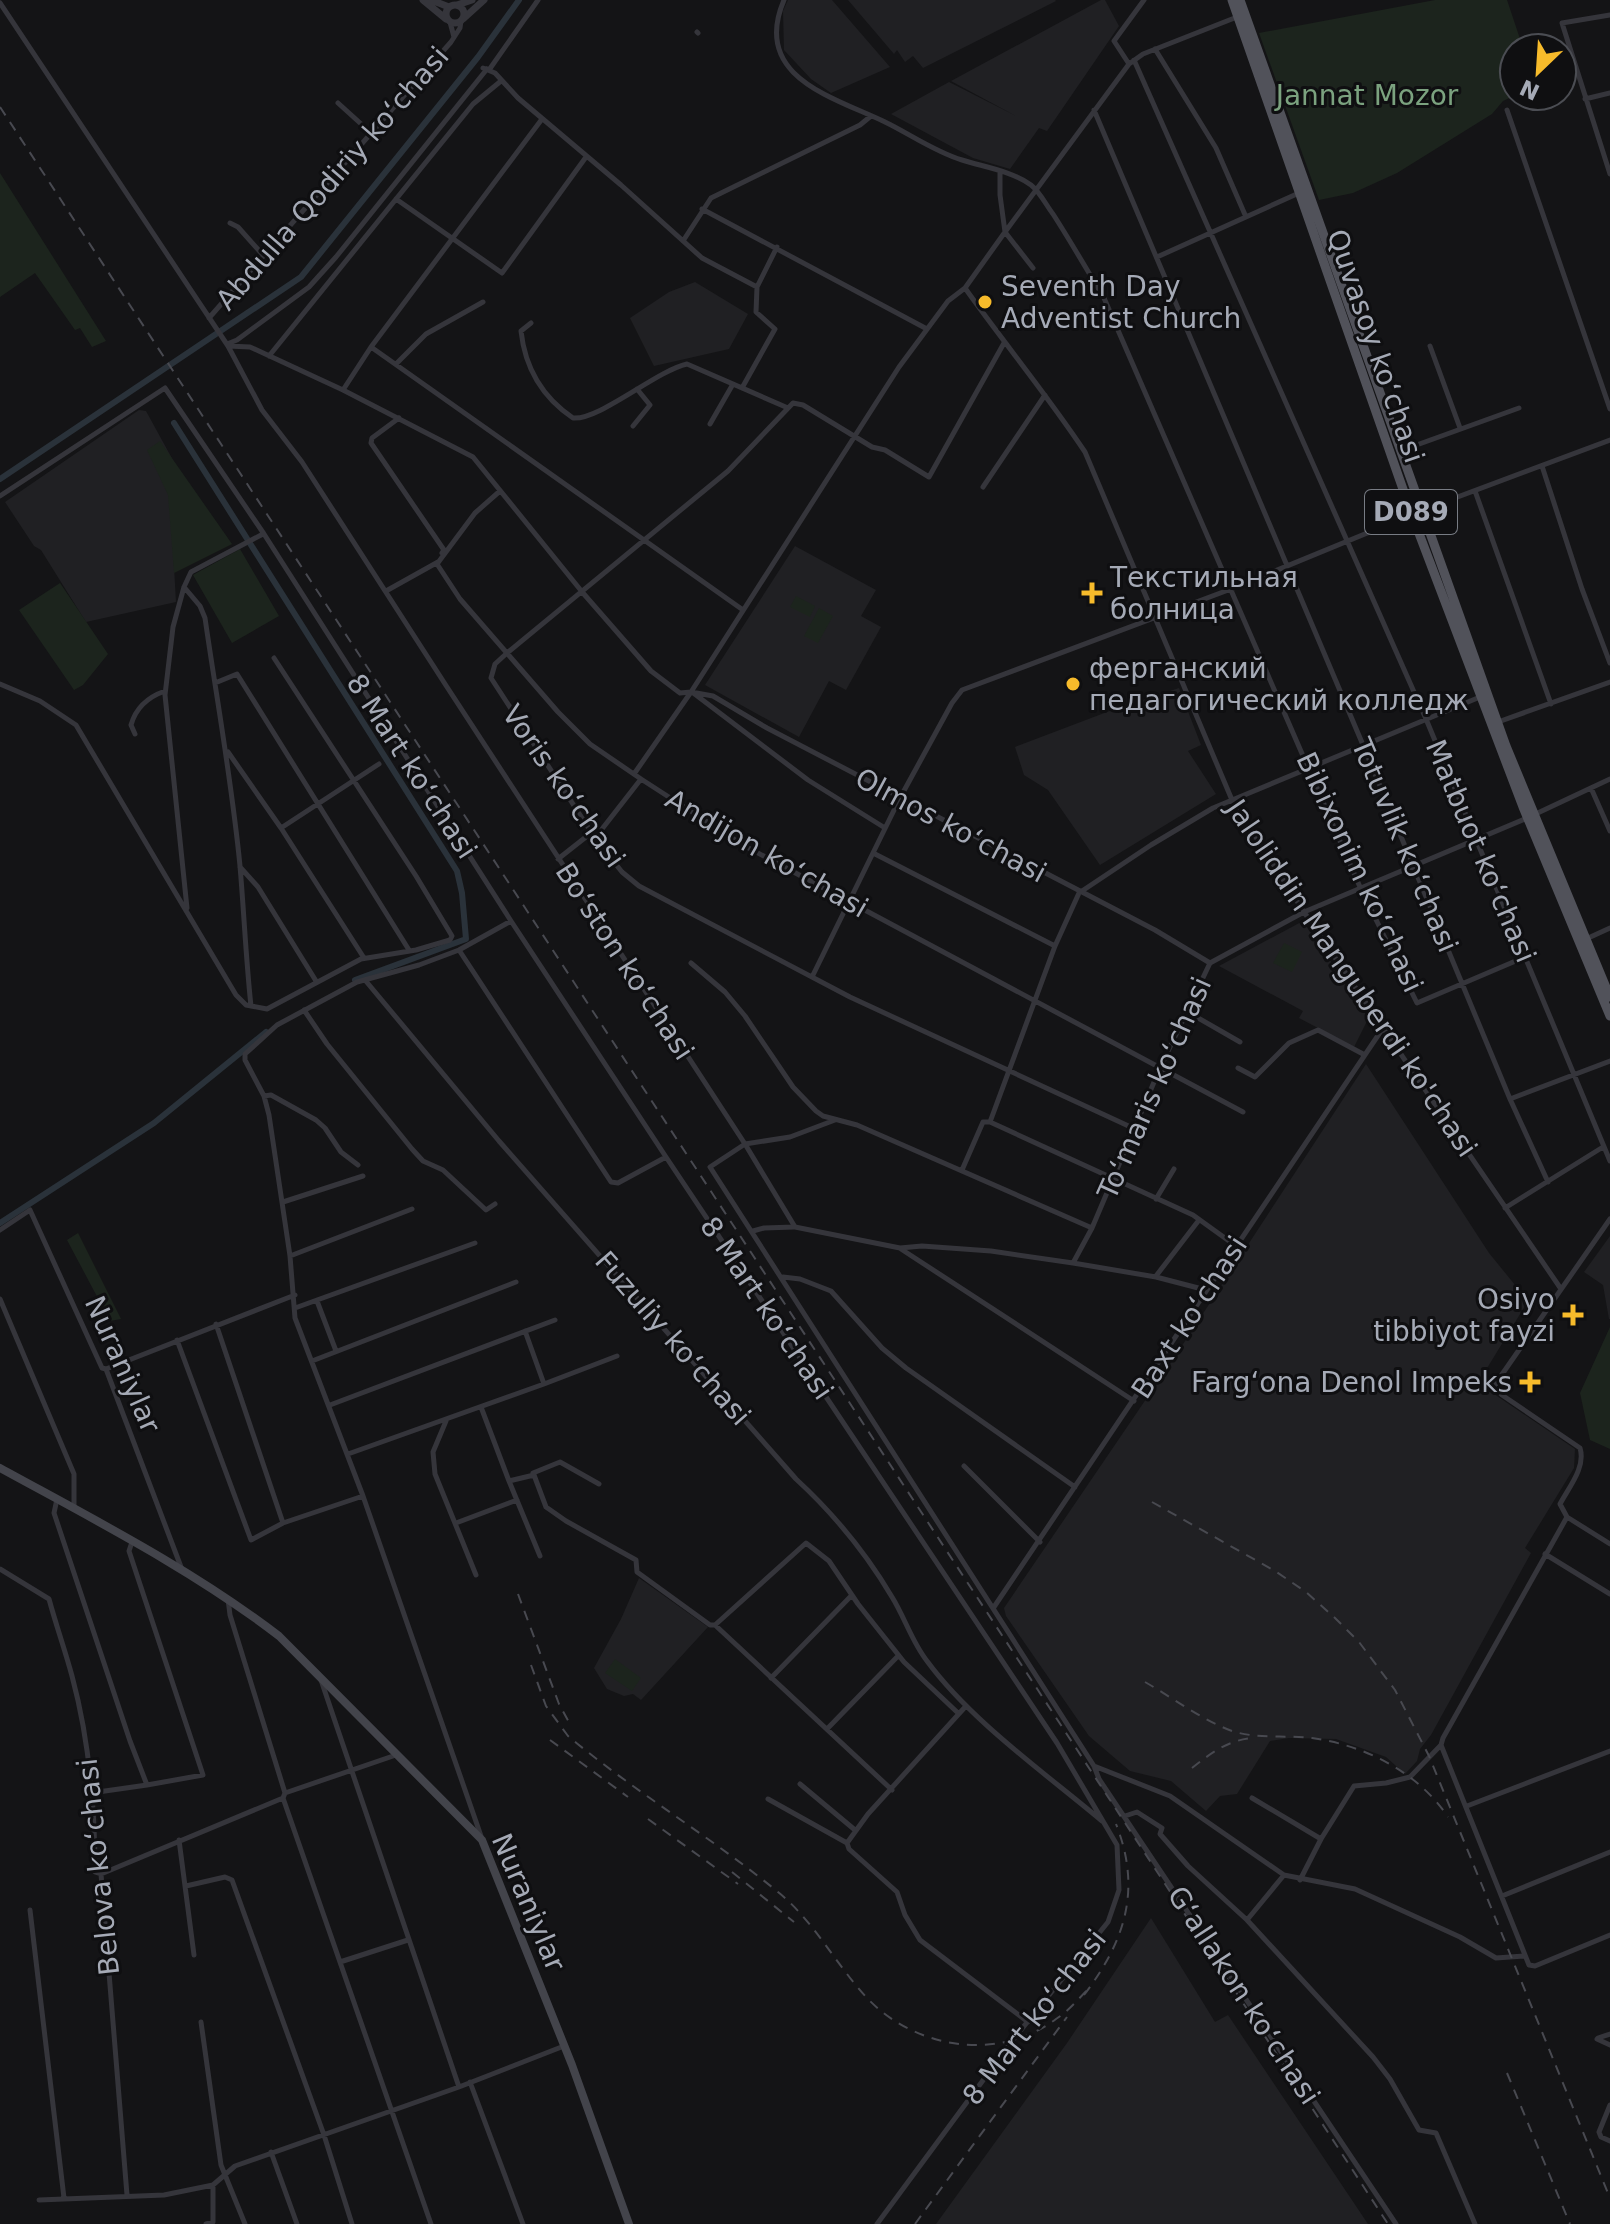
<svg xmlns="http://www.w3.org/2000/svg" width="1610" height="2224" viewBox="0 0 1610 2224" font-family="'DejaVu Sans',sans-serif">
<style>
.built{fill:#202023}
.green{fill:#1c241d}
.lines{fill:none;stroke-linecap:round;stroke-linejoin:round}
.canal{stroke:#2a323a;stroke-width:6}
.minor{stroke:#35353b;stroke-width:5}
.tertiary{stroke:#35353b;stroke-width:7}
.secondary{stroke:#43444b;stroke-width:8}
.primary{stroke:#51525a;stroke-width:9}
.rail{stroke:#484950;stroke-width:2;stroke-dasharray:10 8;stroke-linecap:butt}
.poi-dot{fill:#f7bb2b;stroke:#0f0f11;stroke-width:3}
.labels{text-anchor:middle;stroke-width:6;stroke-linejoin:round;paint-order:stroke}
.shield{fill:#0f0f11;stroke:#787c84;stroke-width:2}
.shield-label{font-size:26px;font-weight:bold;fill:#a5aab6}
.park-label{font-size:28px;fill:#7ba27f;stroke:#0f0f11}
.street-label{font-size:28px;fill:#a5aab6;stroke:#0f0f11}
.poi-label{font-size:28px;fill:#a5aab6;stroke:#0f0f11;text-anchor:start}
</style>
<rect width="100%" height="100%" fill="#141416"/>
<path class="built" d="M788,0H832L890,67L831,93L811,79L784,50L783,11Z
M848,0H1055L1056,1L923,68L913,56L905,62L897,50L894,54Z
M1101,0H1105L1119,26L1047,131L1039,128L1010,169L973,158L891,114L949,82L1016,116L951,81Z
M695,282L748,314L729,349L654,366L630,318L669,292Z
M139,410L146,411L186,484L170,496L176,602L86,622L41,550L34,546L5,502Z
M795,546L876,590L861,616L881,627L846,690L829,681L799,737L705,685Z
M1179,688L1201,745L1188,751L1216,794L1100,865L1048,790L1024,775L1015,747L1107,712Z
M1303,921L1369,1017L1354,1047L1299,1018L1303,1011L1219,966Z
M1366,1064L1489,1253L1528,1301L1478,1383L1575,1449L1574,1468L1525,1548L1531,1553L1431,1735L1420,1749L1417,1761L1405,1774L1386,1757L1336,1739L1289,1738L1270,1741L1237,1794L1220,1796L1206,1811L1171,1781L1130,1771L1089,1736L1006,1616L1004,1608L1174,1358Z
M1610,1236V1319H1609L1603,1285L1584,1272Z
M639,1578L708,1627L641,1700L633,1694L624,1696L607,1689L594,1668L621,1619Z
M1151,1918L1215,2022L1228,2015L1368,2224H936L1067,2043Z"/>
<path class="green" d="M1435,0H1507L1523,48H1514V96L1503,101L1492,114L1397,173L1353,193L1319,200L1259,33Z
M0,173L106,341L92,347L80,328L75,330L35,273L0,297Z
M160,441L232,544L174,573L168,495L147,450Z
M240,549L279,616L232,643L193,575Z
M60,583L108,654L83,685L74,690L19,610Z
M796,596L815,606L810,617L790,607Z
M819,608L833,616L818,643L804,636Z
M1284,943L1302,952L1292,972L1273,963Z
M78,1233L121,1319L110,1321L67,1240Z
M1610,1327V1449L1590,1440L1580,1393Z
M615,1659L641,1678L632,1691L605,1673Z"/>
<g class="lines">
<path class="canal" d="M174,423L457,871L462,893L466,939L355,980
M0,479L301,277L478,57L519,0
M0,1223L154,1123L266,1032"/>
<path class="minor" d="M784,0C751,77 833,97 885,122C910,134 935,152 962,160C984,167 1012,171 1031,185C1040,192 1046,205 1053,214C1071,242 1087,270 1104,298L1360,887L1417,1003L1525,957
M1144,0L1114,41L1129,64L1143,54L1237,17
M0,3L228,346L262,410L302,462L447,687L745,1144L795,1227L900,1248L922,1246L991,1251L1073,1263L1156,1277L1206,1290
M1610,15L1562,23L1610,174
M450,22L454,37
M697,32L698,33
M1155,49L1216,148L1246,217
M1134,60L1426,719L1610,1161
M483,68L495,73L518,98L621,185L702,258L757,287
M489,70L538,0
M1585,99L1610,93
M338,103L370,132
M1094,110L1363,745L1510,1099L1548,1182
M1507,110L1610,409
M396,199L502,273L586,157
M702,209L927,329
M230,223L238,227L263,255
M683,241L711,198L860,125L871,116
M1157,257L1299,193
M1033,268L1005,232L1129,64
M965,288C1004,343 1048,396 1085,452L1232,800L1304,912L1561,1289
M209,318L451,42L460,28L461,21
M531,323L521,331C525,368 542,397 573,418C600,420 656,371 687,364L788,408
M1004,343L929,477L885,450L872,447L803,405L793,403L728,471L507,653L495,664L491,678L595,838L622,872L639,886L850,997L1135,1129
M227,344L237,340L309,287L336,257L487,69
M228,346L250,347L343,390L473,457L583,593L651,671L680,693L691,692L713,696L767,728L1155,930L1210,963
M1430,346L1460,428
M371,347L542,119
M269,356L473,104L501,81
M396,364L426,334L483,302
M742,388L775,329L756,312L757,287L777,247
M343,390L371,347L743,610
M399,418L372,438L371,443L444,550L442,553
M710,424L733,384
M633,426L650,405L637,389
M1400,451L1519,408
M1542,466L1582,589L1610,663
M983,487L1045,395
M500,491L475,513L437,564L460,599L558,712L590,744L641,779L743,845L1243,1112
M1475,491L1551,704
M0,496L165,388L264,534L511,921L666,1157L1057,1743L1117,1845L1119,1890L1108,1922L1012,2041L877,2224
M1420,511L1610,440
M184,587L200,606L205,618C217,701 232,783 240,866C244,913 246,960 251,1006
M386,591L438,562
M215,683L237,674L409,950
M0,684L40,701L76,725L236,995L246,1005L267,1009L361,959L416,950L450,940L452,936L416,876L274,658
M692,692L808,780L885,828
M1498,722L1610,682
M135,734L131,725C136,707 148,697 165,691
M228,752L281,828L364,958
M634,774L691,692L899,367L948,301L965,288L1005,232L1000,195V172
M1591,788L1610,831
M281,828L379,764
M595,838L641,779
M875,854L1055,946
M558,859L591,833
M240,867L258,887L316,981
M187,908L165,695L173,627L184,587L191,572L263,534
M1586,939L1610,928
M459,950L611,1182L618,1183L666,1157
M691,963L725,992L745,1016L793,1087L816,1111L823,1116L857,1125L1092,1228
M812,977L900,798L952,703L962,690L1231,589L1411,515
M365,980L499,1141L796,1479C834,1514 866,1553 892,1597C905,1618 912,1642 927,1661C971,1721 1045,1773 1102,1821
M304,1010L327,1044L412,1149L423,1161L443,1170L486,1210L495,1204
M1186,1011L1240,1042
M1238,1068L1255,1077L1289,1043L1318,1030L1363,1054
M264,1096L271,1095L316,1120L325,1128L341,1152L358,1165
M1510,1099L1610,1061
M835,1120L790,1137L745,1144L710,1167L1094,1766L1099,1779L1396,2224
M962,1170L983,1122H990
M1156,1199L1174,1169
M283,1202L363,1176
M1505,1208L1603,1147
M1610,1219L1496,1383V1389L1502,1395L1580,1448C1586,1467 1569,1487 1560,1504L1567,1517L1610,1544
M0,1230L30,1210L102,1368L106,1369L181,1567
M753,1231L764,1228L794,1227
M1236,1246L1193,1215L990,1122L1055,946L1079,893L1151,845L1213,808L1480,697
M901,1249L1134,1401
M290,1256L412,1209
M1073,1263L1092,1228L1160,1068L1210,963L1304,912L1527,818L1610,779
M1156,1276L1199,1220
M783,1277L800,1279L831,1291L882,1348L906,1368L1075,1487
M0,1299L74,1474V1507
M317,1301L336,1351
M295,1308L475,1243
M216,1324L283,1523
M525,1331L544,1384
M177,1340L251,1540L283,1523L363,1496
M312,1361L516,1282
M106,1369L295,1295
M330,1405L555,1320
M481,1407L509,1481L534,1475L546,1507L566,1521L636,1560L637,1572L710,1625H715
M446,1421L433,1452L435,1474L476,1575
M348,1454L544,1384L617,1356
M964,1466L1040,1542
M533,1473L560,1462L599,1484
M509,1481L540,1556
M57,1499L54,1513L130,1741L147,1785L203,1775L129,1551L132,1542
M1567,1517L1443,1738L1441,1745L1529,1965L1535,1966L1610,1935
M456,1523L517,1500
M1545,1554L1610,1594
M0,1569L49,1599C56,1625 65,1650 72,1676C89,1739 95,1807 95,1872L101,1874L127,2195
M228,1599L230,1615L285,1793
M994,1607L1383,1028
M771,1678L852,1595
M321,1680L459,2087
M827,1729L898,1656
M1094,1766L1170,1796L1284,1875L1355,1889L1460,1937L1496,1958L1524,1956
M800,1784L855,1830
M892,1790L715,1625L806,1543L829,1561L858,1604L904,1662L958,1713
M91,1793L147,1785
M283,1798L431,2224
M1252,1798L1321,1839
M768,1799L847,1843L849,1849L897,1892L905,1915L920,1940L1028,2022
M1467,1806L1610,1751
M1125,1816L1137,1812L1162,1828L1160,1834L1188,1866L1247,1920L1373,2057L1390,2079L1419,2130L1436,2133L1475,2224
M481,1836L363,1496L295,1318L290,1256L269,1115L264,1096L245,1060V1054L277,1025L357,982L419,965L459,950L511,921
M179,1840L194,1955
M847,1843L868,1814L966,1706
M101,1874L283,1798L285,1793L396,1755
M1300,1880L1321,1839L1354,1786L1386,1783L1410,1777L1441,1745
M186,1886L225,1877L232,1880L324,2135L352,2224
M1502,1896L1610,1852
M30,1910L64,2198
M1247,1920L1284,1875
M340,1962L408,1940
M201,2022L221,2165L245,2224
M1598,2038L1610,2034
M1597,2039L1610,2045
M470,2082L523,2224
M1610,2105L1599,2132L1601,2137L1610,2141
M271,2152L297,2224
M39,2200L164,2195L213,2185L235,2166L459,2087L564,2046
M206,2224L213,2222V2185"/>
<path class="tertiary" d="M423,0L446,19
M431,0L449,7
M446 14a9 9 0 1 1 18 0a9 9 0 1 1-18 0Z
M457,5L472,0
M463,19L484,0"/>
<path class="secondary" d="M0,1468C95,1520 193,1570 279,1636L482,1840L572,2065L629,2224"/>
<path class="primary" d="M1232,0L1412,515L1523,807L1610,1016
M1240,0L1506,746L1610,997"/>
<path class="rail" d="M0,107L1388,2224
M1152,1502L1275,1571L1306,1592L1335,1618L1359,1642L1395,1690L1429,1756L1610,2198
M518,1594L559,1704L571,1726
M531,1665L546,1706L568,1736C635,1792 711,1837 778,1892C814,1921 836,1965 868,1999C916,2049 999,2062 1056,2019C1070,2010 1080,1997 1091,1986
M1145,1682C1173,1698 1202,1720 1232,1731C1256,1739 1286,1735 1312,1738C1364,1745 1418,1772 1448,1817
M550,1740L628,1797
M1192,1768C1211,1753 1228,1740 1253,1738
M648,1819L738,1884
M732,1872L794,1922
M1084,1995C1125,1941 1142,1890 1116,1824
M1507,2073L1570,2224
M915,2224L1067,2017"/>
</g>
<g class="poi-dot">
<circle cx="985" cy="302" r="8"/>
<path d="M1088 581h8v8h8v8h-8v8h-8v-8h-8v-8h8z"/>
<circle cx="1073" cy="684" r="8"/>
<path d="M1569 1303h8v8h8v8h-8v8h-8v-8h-8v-8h8z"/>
<path d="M1526 1370h8v8h8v8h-8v8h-8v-8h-8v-8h8z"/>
</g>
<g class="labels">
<rect class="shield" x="1365" y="490" width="92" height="44" rx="6"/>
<g class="shield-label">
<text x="1411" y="521">D089</text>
</g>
<g class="park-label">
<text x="1367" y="105">Jannat Mozor</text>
</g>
<g class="street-label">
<text transform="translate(332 178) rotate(-49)" y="10">Abdulla Qodiriy koʻchasi</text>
<text transform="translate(1376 346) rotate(71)" y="10">Quvasoy koʻchasi</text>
<text transform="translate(412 766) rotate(57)" y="10">8 Mart koʻchasi</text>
<text transform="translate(564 786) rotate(55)" y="10">Voris koʻchasi</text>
<text transform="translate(951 825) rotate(28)" y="10">Olmos koʻchasi</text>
<text transform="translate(1405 845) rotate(67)" y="10">Totuvlik koʻchasi</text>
<text transform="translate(1481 851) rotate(67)" y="10">Matbuot koʻchasi</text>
<text transform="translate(767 853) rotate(30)" y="10">Andijon koʻchasi</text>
<text transform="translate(1360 872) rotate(65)" y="10">Bibixonim koʻchasi</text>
<text transform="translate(625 961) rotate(57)" y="10">Boʻston koʻchasi</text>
<text transform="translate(1352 978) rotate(56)" y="10">Jaloliddin Manguberdi ko'chasi</text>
<text transform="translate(1154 1088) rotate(-66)" y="10">Toʻmaris koʻchasi</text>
<text transform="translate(767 1308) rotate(56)" y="10">8 Mart koʻchasi</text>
<text transform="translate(1189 1317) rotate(-57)" y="10">Baxt koʻchasi</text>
<text transform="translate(673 1338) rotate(49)" y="10">Fuzuliy koʻchasi</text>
<text transform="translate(123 1364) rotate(66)" y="10">Nuraniylar</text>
<text transform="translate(98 1867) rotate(-96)" y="10">Belova koʻchasi</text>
<text transform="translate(529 1902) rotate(67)" y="10">Nuraniylar</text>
<text transform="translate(1244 1995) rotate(57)" y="10">Gʻallakon koʻchasi</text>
<text transform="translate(1034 2017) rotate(-52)" y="10">8 Mart koʻchasi</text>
</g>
<g class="poi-label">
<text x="1001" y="296">Seventh Day<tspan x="1001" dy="32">Adventist Church</tspan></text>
<text x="1110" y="587">Текстильная<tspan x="1110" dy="32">болница</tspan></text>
<text x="1089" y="678">ферганский<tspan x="1089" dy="32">педагогический колледж</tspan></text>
<text x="1555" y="1309" text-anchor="end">Osiyo<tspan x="1555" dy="32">tibbiyot fayzi</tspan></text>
<text x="1512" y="1392" text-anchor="end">Farg‘ona Denol Impeks</text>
</g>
</g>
<g transform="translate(1538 72) rotate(205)"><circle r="38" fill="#0f0f11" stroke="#4b4d53" stroke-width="2"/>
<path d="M0-6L14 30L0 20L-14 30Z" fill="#f7bb2b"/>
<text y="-12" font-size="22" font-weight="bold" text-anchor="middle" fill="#a5aab6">N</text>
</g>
</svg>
